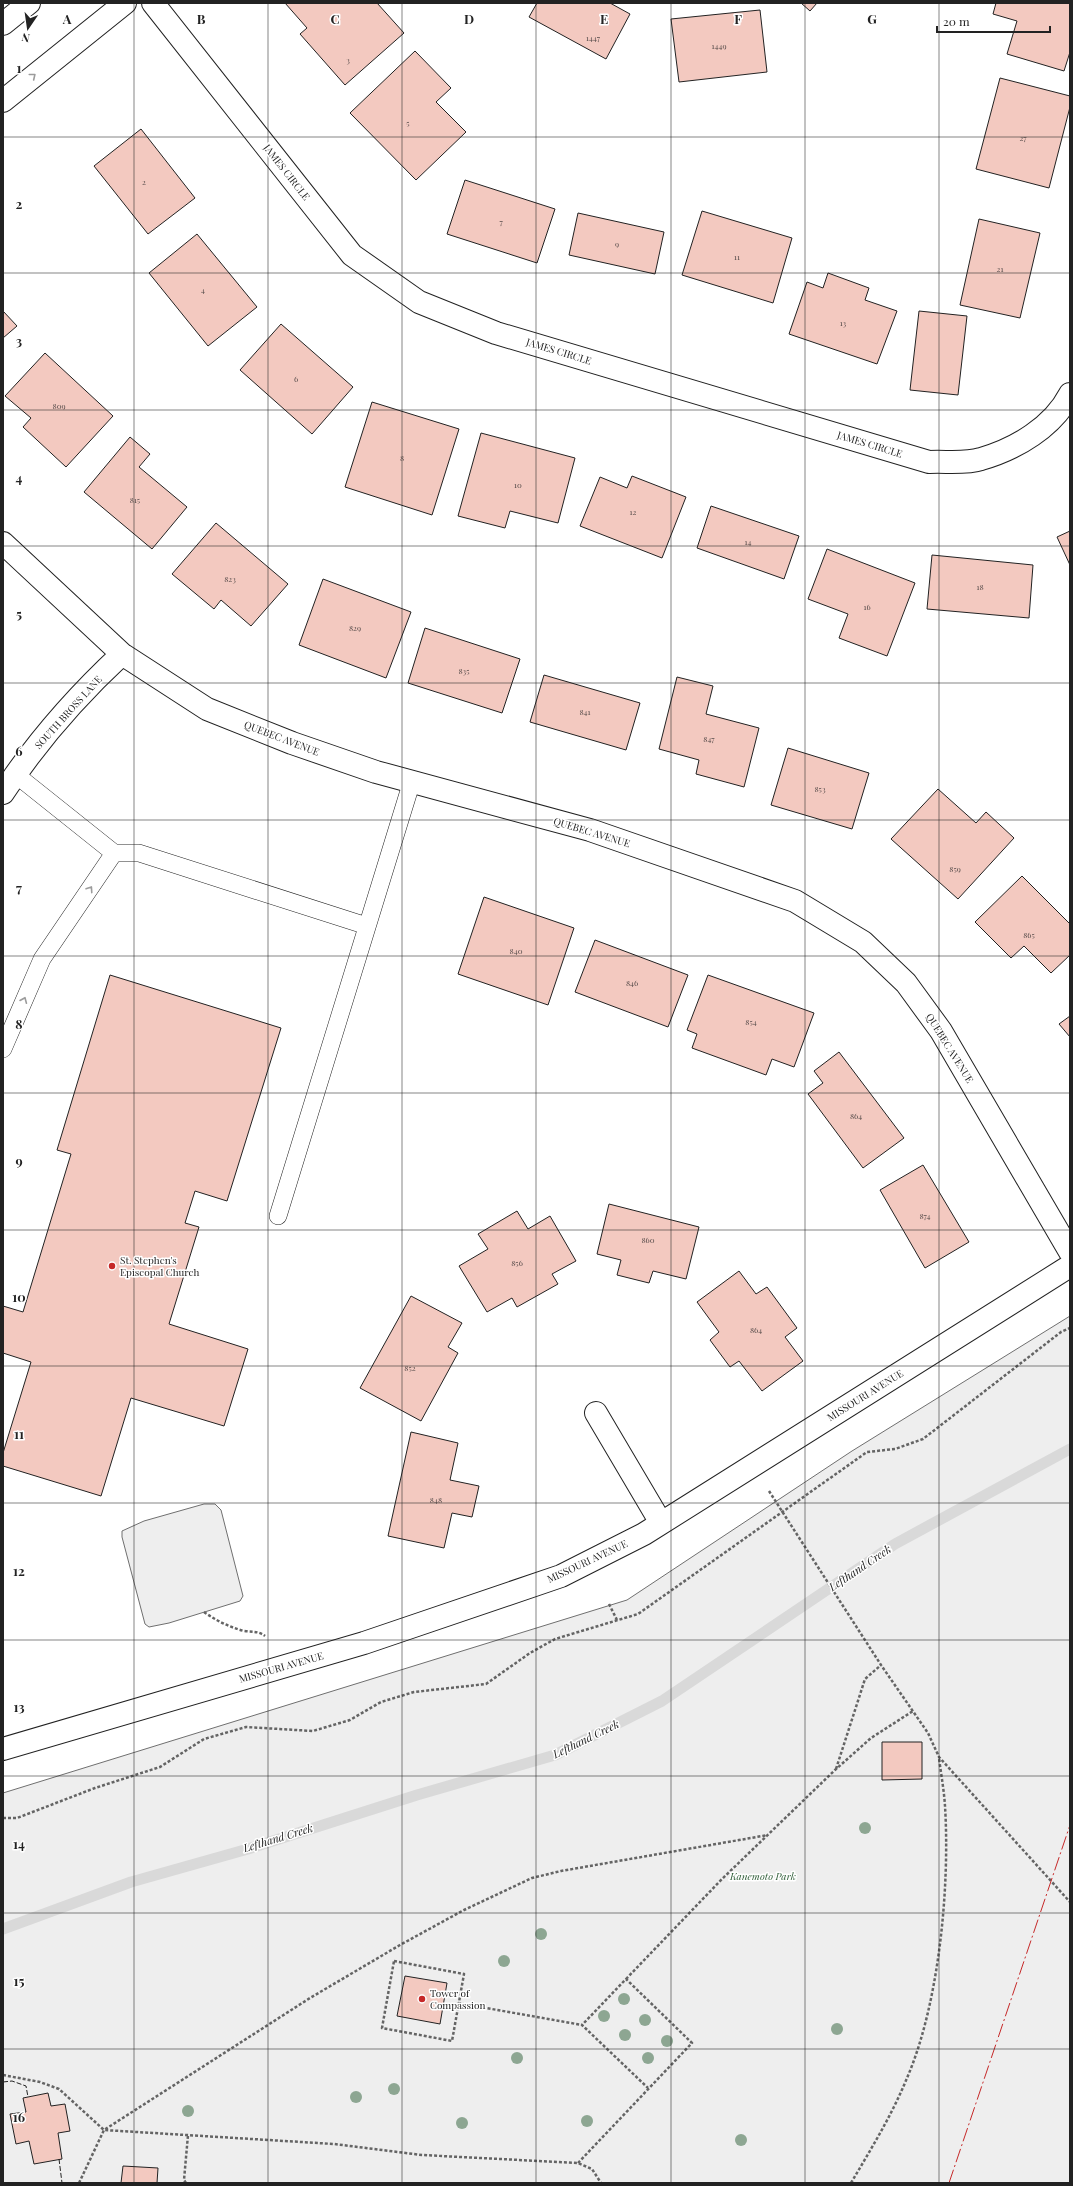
<svg xmlns="http://www.w3.org/2000/svg" width="1073" height="2186" viewBox="0 0 1073 2186" font-family="'Playfair Display',serif">
<style>
.green{fill:#eee;stroke:#6f6f6f}
.lines{fill:none;stroke-linecap:round;stroke-linejoin:round}
.stream{stroke:#d9d9d9;stroke-width:11}
.building{fill:#f3c9c0;stroke:#222}
.service-casing{stroke:#222;stroke-width:18}
.minor-casing{stroke:#222;stroke-width:24}
.tertiary-casing{stroke:#222;stroke-width:24}
.path{stroke:#646464;stroke-width:2.5;stroke-dasharray:3 2;stroke-linecap:butt}
.service{stroke:#fff;stroke-width:17}
.minor{stroke:#fff;stroke-width:22}
.tertiary{stroke:#fff;stroke-width:22}
.fence{stroke:#222;stroke-width:1;stroke-dasharray:5 2;stroke-linecap:butt}
.power{stroke:#c62828;stroke-width:1;stroke-dasharray:14 3 2 3;stroke-linecap:butt}
.tree{fill:#8da692}
.oneway{stroke:#9c9c9c}
.grid{fill:none;stroke:#222;stroke-width:1;stroke-opacity:0.55}
.poi-dot{fill:#c62828;stroke:#fff;stroke-width:1.5}
.labels{text-anchor:middle;stroke-width:3;stroke-linejoin:round;paint-order:stroke}
.number-label{font-size:8px;fill:#564c4a}
.street-label{font-size:10px;fill:#222;stroke:#fff}
.poi-label{font-size:10px;fill:#222;stroke:#fff;text-anchor:start}
.park-label{font-size:10px;font-style:italic;fill:#2f5e38;stroke:#fff}
.water-label{font-size:11px;font-style:italic;fill:#222;stroke:#fff}
.grid-label{font-size:13px;text-anchor:middle;font-weight:bold;fill:#222;stroke:#fff;stroke-width:3;stroke-linejoin:round;paint-order:stroke}
</style>
<rect width="100%" height="100%" fill="#fff"/>
<path class="green" d="M1070,1316V2183H3V1793L627,1600L852,1451Z
M204,1504H215L221,1510L243,1596L240,1601L169,1623L149,1627L145,1624L122,1537V1531L144,1521Z"/>
<g class="lines">
<path class="stream" d="M3,1929L131,1882L248,1849L417,1795L555,1755L662,1701L895,1544L1070,1449"/>
</g>
<path class="building" d="M285,3H377L404,33L345,85L300,34L307,28Z
M537,3H610L630,14L606,59L529,17Z
M801,3H817L810,11Z
M996,3H1070V52L1064,71L1007,54L1017,21L993,14Z
M760,10L767,72L679,82L671,19Z
M415,51L451,88L436,102L466,132L416,180L350,113Z
M1000,78L1070,96V107L1049,188L976,169Z
M141,129L195,198L148,234L94,166Z
M465,180L555,209L537,263L447,234Z
M702,211L792,238L773,303L682,275Z
M578,213L664,232L655,274L569,255Z
M979,219L1040,233L1020,318L960,305Z
M197,234L257,307L208,346L149,273Z
M828,273L869,288L865,300L897,311L877,364L789,334L807,282L823,288Z
M3,311L17,326L3,338Z
M919,311L967,316L958,395L910,390Z
M281,324L353,387L312,434L240,370Z
M45,353L113,416L66,467L23,427L31,418L5,396Z
M372,402L459,429L432,515L345,487Z
M481,433L575,458L558,523L510,511L505,528L458,516Z
M130,437L150,454L139,467L187,507L152,549L84,492Z
M632,476L686,497L662,558L580,526L600,477L627,488Z
M711,506L799,536L784,579L697,548Z
M216,523L288,584L251,626L221,600L214,609L172,574Z
M1070,531V565L1057,537Z
M827,549L915,583L887,656L839,638L848,614L808,599Z
M932,555L1033,565L1029,618L927,609Z
M323,579L411,612L386,678L299,645Z
M425,628L520,659L502,713L408,683Z
M544,675L640,703L626,750L530,722Z
M677,677L713,686L706,714L759,728L744,787L696,774L699,760L659,749Z
M788,748L869,773L852,829L771,805Z
M938,789L976,823L986,812L1014,838L958,899L891,839Z
M1022,876L1070,924V955L1051,973L1024,946L1011,958L975,922Z
M484,897L574,928L548,1005L458,974Z
M595,940L688,975L668,1027L575,992Z
M110,975L281,1028L227,1201L195,1191L185,1223L199,1227L169,1324L248,1349L224,1426L131,1398L101,1496L3,1466V1453L31,1362L3,1353V1306L23,1312L71,1154L57,1150Z
M708,975L814,1013L794,1067L772,1059L766,1075L692,1048L697,1034L687,1030Z
M1070,1016V1037L1059,1024Z
M839,1052L904,1138L863,1168L808,1094L823,1083L814,1071Z
M923,1165L969,1242L925,1268L880,1190Z
M609,1204L699,1227L686,1279L653,1271L649,1283L617,1275L621,1260L597,1254Z
M517,1211L528,1229L550,1216L576,1261L552,1274L558,1284L517,1307L512,1298L487,1312L459,1266L488,1249L478,1234Z
M739,1271L756,1294L767,1287L797,1328L785,1337L803,1361L762,1391L739,1361L730,1367L710,1340L719,1332L697,1302Z
M411,1296L462,1323L448,1347L458,1353L421,1421L360,1388Z
M411,1432L458,1443L450,1480L479,1486L472,1517L452,1513L444,1548L388,1536Z
M882,1742H922V1779L882,1780Z
M405,1976L447,1983L440,2024L397,2016Z
M48,2093L51,2106L65,2104L70,2131L58,2133L62,2159L34,2164L29,2141L16,2144L10,2114L26,2112L23,2098Z
M123,2166L158,2168L157,2183H121Z"/>
<g class="lines">
<g class="service-casing">
<path id="service" d="M15,774L114,853H139L367,926
M3,1049L42,959L114,853
M278,1216L412,781"/>
</g>
<g class="minor-casing">
<path id="minor" d="M153,3L352,255L419,302L496,333L929,462C945,461 966,464 981,459C1016,449 1053,427 1070,394
M3,543L122,654L207,709L292,743L376,772L590,830L795,901L863,942L906,983L941,1031L1070,1252
M3,793C35,744 79,694 122,654
M596,1413L661,1523
M3,1749L364,1643L561,1576L644,1534L1070,1266"/>
</g>
<g class="tertiary-casing">
<path id="tertiary" d="M3,24L29,3
M3,101L125,3"/>
</g>
<path class="path" d="M769,1491L881,1665L928,1733L939,1757L1070,1902
M609,1604L617,1620
M204,1612C217,1621 229,1627 244,1631C252,1632 259,1631 265,1636
M836,1769L865,1679L881,1665
M3,1818H17L95,1788L160,1767L204,1739L246,1727L313,1731L350,1720L381,1702L414,1692L486,1684L530,1653L555,1639L638,1614L867,1452L895,1449L923,1439L1061,1332L1070,1328
M394,1961L464,1974L452,2041L382,2028Z
M626,1979L722,1879L835,1770L871,1738L913,1711
M458,2003L582,2025
M3,2075L40,2082L59,2089L104,2130L334,2144L422,2155L578,2163L592,2169L601,2183
M578,2163L692,2043L626,1979L582,2025L648,2088
M79,2183L104,2130L310,1998L400,1945L464,1910L532,1878L561,1871L768,1835
M186,2183L184,2180L188,2135
M851,2183C871,2149 892,2115 907,2078C939,2004 950,1887 945,1806C944,1790 941,1774 939,1758"/>
<use href="#service" class="service"/>
<use href="#minor" class="minor"/>
<use href="#tertiary" class="tertiary"/>
<path class="fence" d="M3,2082L12,2081L26,2086L28,2097
M59,2159L62,2183"/>
<path class="power" d="M949,2183L1070,1825"/>
</g>
<g class="tree">
<circle cx="865" cy="1828" r="6"/>
<circle cx="541" cy="1934" r="6"/>
<circle cx="504" cy="1961" r="6"/>
<circle cx="624" cy="1999" r="6"/>
<circle cx="604" cy="2016" r="6"/>
<circle cx="645" cy="2020" r="6"/>
<circle cx="837" cy="2029" r="6"/>
<circle cx="625" cy="2035" r="6"/>
<circle cx="667" cy="2041" r="6"/>
<circle cx="517" cy="2058" r="6"/>
<circle cx="648" cy="2058" r="6"/>
<circle cx="394" cy="2089" r="6"/>
<circle cx="356" cy="2097" r="6"/>
<circle cx="188" cy="2111" r="6"/>
<circle cx="587" cy="2121" r="6"/>
<circle cx="462" cy="2123" r="6"/>
<circle cx="741" cy="2140" r="6"/>
</g>
<defs><path id="oneway-chevron" d="M-2-3.5L2.5 0L-2 3.5" fill="none" stroke-width="1.6" stroke-linecap="round" stroke-linejoin="round"/></defs>
<g class="oneway">
<use href="#oneway-chevron" transform="translate(33 76) rotate(-39)"/>
<use href="#oneway-chevron" transform="translate(90 889) rotate(-56)"/>
<use href="#oneway-chevron" transform="translate(24 1000) rotate(-67)"/>
</g>
<path class="grid" d="M134,3V2183M268,3V2183M402,3V2183M536,3V2183M671,3V2183M805,3V2183M939,3V2183M3,137H1070M3,273H1070M3,410H1070M3,546H1070M3,683H1070M3,820H1070M3,956H1070M3,1093H1070M3,1230H1070M3,1366H1070M3,1503H1070M3,1640H1070M3,1776H1070M3,1913H1070M3,2049H1070"/>
<g class="poi-dot">
<circle cx="112" cy="1266" r="4"/>
<circle cx="422" cy="1999" r="4"/>
</g>
<g class="labels">
<g class="number-label">
<text x="593" y="41">1447</text>
<text x="719" y="49">1449</text>
<text x="348" y="63">3</text>
<text x="408" y="126">5</text>
<text x="1023" y="141">27</text>
<text x="144" y="185">2</text>
<text x="501" y="225">7</text>
<text x="617" y="247">9</text>
<text x="737" y="260">11</text>
<text x="1000" y="272">21</text>
<text x="203" y="293">4</text>
<text x="843" y="326">13</text>
<text x="296" y="382">6</text>
<text x="59" y="409">809</text>
<text x="402" y="461">8</text>
<text x="518" y="488">10</text>
<text x="135" y="503">815</text>
<text x="633" y="515">12</text>
<text x="748" y="545">14</text>
<text x="230" y="582">823</text>
<text x="980" y="590">18</text>
<text x="867" y="610">16</text>
<text x="355" y="631">829</text>
<text x="464" y="674">835</text>
<text x="585" y="715">841</text>
<text x="709" y="742">847</text>
<text x="820" y="792">853</text>
<text x="955" y="872">859</text>
<text x="1029" y="938">865</text>
<text x="516" y="954">840</text>
<text x="632" y="986">846</text>
<text x="751" y="1025">854</text>
<text x="856" y="1119">864</text>
<text x="925" y="1219">874</text>
<text x="648" y="1243">860</text>
<text x="517" y="1266">856</text>
<text x="756" y="1333">864</text>
<text x="410" y="1371">852</text>
<text x="436" y="1503">848</text>
</g>
<g class="street-label">
<text transform="translate(287 172) rotate(52)" y="4">JAMES CIRCLE</text>
<text transform="translate(559 351) rotate(17)" y="4">JAMES CIRCLE</text>
<text transform="translate(870 444) rotate(17)" y="4">JAMES CIRCLE</text>
<text transform="translate(68 712) rotate(-48)" y="4">SOUTH BROSS LANE</text>
<text transform="translate(282 738) rotate(21)" y="4">QUEBEC AVENUE</text>
<text transform="translate(592 832) rotate(17)" y="4">QUEBEC AVENUE</text>
<text transform="translate(950 1048) rotate(58)" y="4">QUEBEC AVENUE</text>
<text transform="translate(865 1395) rotate(-32)" y="4">MISSOURI AVENUE</text>
<text transform="translate(587 1561) rotate(-25)" y="4">MISSOURI AVENUE</text>
<text transform="translate(281 1667) rotate(-16)" y="4">MISSOURI AVENUE</text>
</g>
<g class="poi-label">
<text x="120" y="1264">St. Stephen's<tspan x="120" dy="12">Episcopal Church</tspan></text>
<text x="430" y="1997">Tower of<tspan x="430" dy="12">Compassion</tspan></text>
</g>
<g class="park-label">
<text x="763" y="1880">Kanemoto Park</text>
</g>
<g class="water-label">
<text transform="translate(860 1568) rotate(-34)" y="4">Lefthand Creek</text>
<text transform="translate(586 1739) rotate(-26)" y="4">Lefthand Creek</text>
<text transform="translate(278 1838) rotate(-17)" y="4">Lefthand Creek</text>
</g>
</g>
<g class="grid-label">
<text x="67" y="24">A</text>
<text x="201" y="24">B</text>
<text x="335" y="24">C</text>
<text x="469" y="24">D</text>
<text x="604" y="24">E</text>
<text x="738" y="24">F</text>
<text x="872" y="24">G</text>
<text x="19" y="73">1</text>
<text x="19" y="209">2</text>
<text x="19" y="346">3</text>
<text x="19" y="483">4</text>
<text x="19" y="619">5</text>
<text x="19" y="756">6</text>
<text x="19" y="893">7</text>
<text x="19" y="1029">8</text>
<text x="19" y="1166">9</text>
<text x="19" y="1302">10</text>
<text x="19" y="1439">11</text>
<text x="19" y="1576">12</text>
<text x="19" y="1712">13</text>
<text x="19" y="1849">14</text>
<text x="19" y="1986">15</text>
<text x="19" y="2122">16</text>
</g>
<rect width="1073" height="2186" fill="none" stroke="#222222" stroke-width="8"/>
<g transform="translate(28 28) rotate(193)" stroke="#ffffff" stroke-width="3" paint-order="stroke">
<path d="M0-3L7 15L0 10L-7 15Z" fill="#222222"/>
<text y="-6" font-size="11" font-weight="bold" text-anchor="middle" fill="#222222">N</text>
</g>
<path d="M937 26v6h113v-6" fill="none" stroke="#222222" stroke-width="2"/>
<text x="943" y="26" font-size="12" fill="#222222" stroke="#ffffff" stroke-width="3" paint-order="stroke">20 m</text>
</svg>
